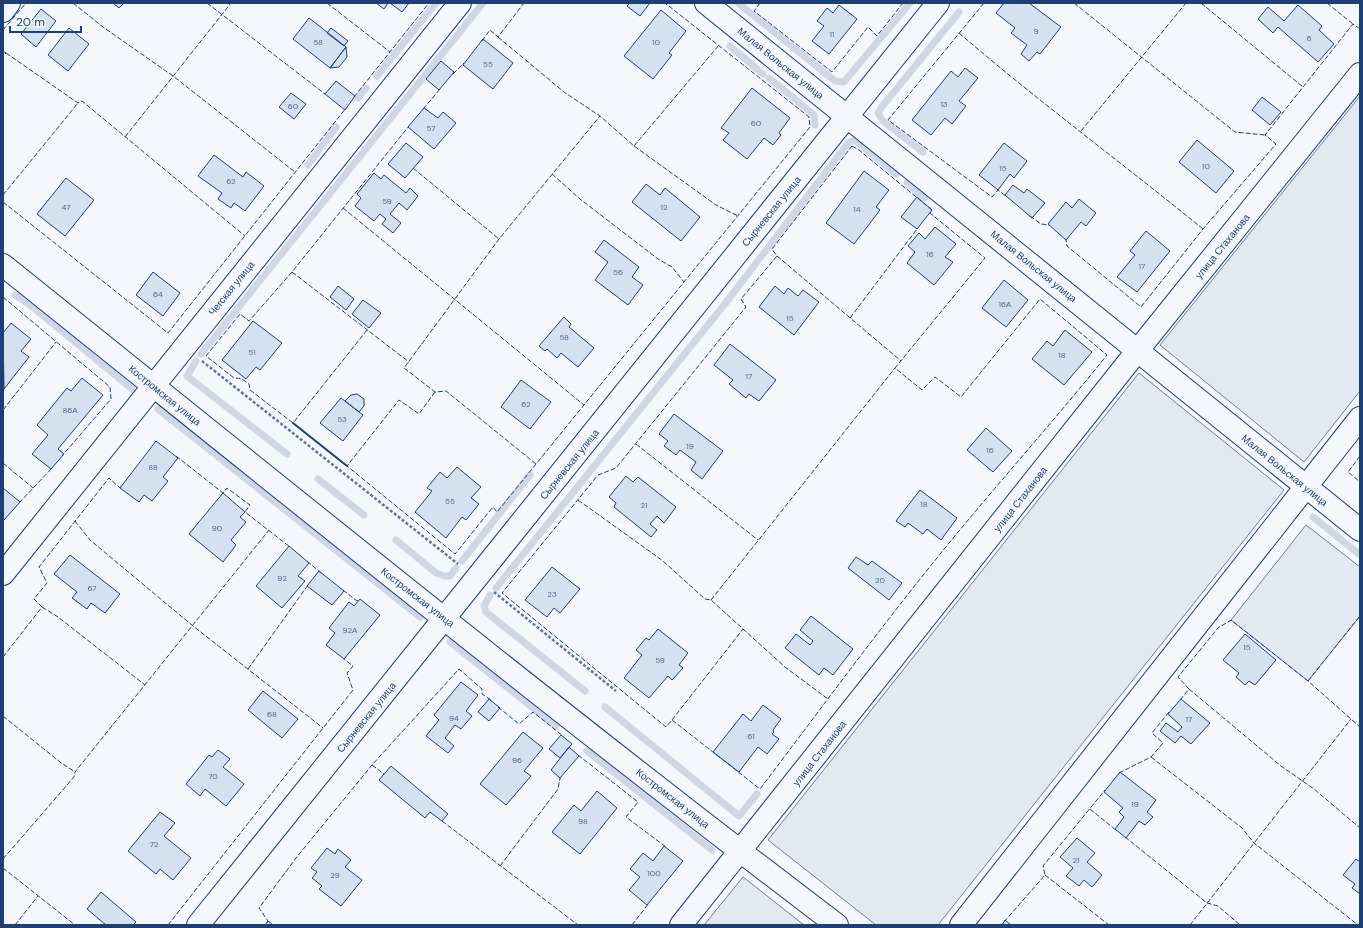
<svg xmlns="http://www.w3.org/2000/svg" width="1363" height="928" viewBox="0 0 1363 928" font-family="'DM Sans',sans-serif">
<style>
.green{fill:#e3e9f0;stroke:#687fa3}
.lines{fill:none;stroke-linecap:round;stroke-linejoin:round}
.stream{stroke:#cfd7e4;stroke-width:7}
.building{fill:#d5e0f0;stroke:#1d3f73}
.minor-casing{stroke:#1d3f73;stroke-width:24}
.path{stroke:#5e769c;stroke-width:2.5;stroke-dasharray:3 2;stroke-linecap:butt}
.minor{stroke:#f4f7fb;stroke-width:22}
.fence{stroke:#1d3f73;stroke-width:1;stroke-dasharray:5 2;stroke-linecap:butt}
.wall{stroke:#1d3f73;stroke-width:2}
.labels{text-anchor:middle;stroke-width:3;stroke-linejoin:round;paint-order:stroke}
.number-label{font-size:8px;fill:#4b6792}
.street-label{font-size:10px;fill:#1d3f73;stroke:#f4f7fb}
</style>
<rect width="100%" height="100%" fill="#f4f7fb"/>
<path class="green" d="M1360,96V391L1304,462L1160,345Z
M1139,373L1284,490L938,925H876L768,840Z
M1306,525L1360,567V616L1308,681L1231,620Z
M743,877L804,925H704Z"/>
<g class="lines">
<path class="stream" d="M738,3L835,81L844,82L910,3
M730,46L763,74
M377,76L436,3
M769,78L814,115L815,125
M358,98L366,88
M923,152L883,121L878,113L881,108L959,12
M308,165L336,127
M907,183L925,198
M15,295L29,304L132,389
M201,354L483,3
M196,361L187,376L287,454
M158,409L420,617
M318,479L364,515
M1313,517L1360,555
M396,540L436,573L444,576H450L456,568
M462,561L530,475
M496,588L724,305L849,142L855,140L896,174
M490,595L484,606L486,612L585,691
M450,642L556,726
M605,707L739,816L757,794
M587,751L712,850"/>
</g>
<path class="building" d="M113,3H124L119,8Z
M376,3H388L384,9Z
M390,3H409L402,12Z
M630,3H650L640,16L627,6Z
M1004,3H1029L1061,27L1040,54L1037,52L1029,61L1021,54L1027,45L1011,33L1015,28L996,13Z
M839,5L857,19L829,54L812,41L824,26L817,21L827,8L833,13Z
M1298,5L1322,26L1319,30L1334,44L1318,62L1278,27L1273,33L1258,19L1268,7L1284,21Z
M41,9L56,21L36,47L21,34Z
M661,10L686,31L669,53L672,55L653,79L624,56Z
M309,18L346,47L330,68L293,39Z
M69,28L89,44L68,71L48,55Z
M331,28L348,41L344,46L327,33Z
M483,39L513,63L493,89L463,65Z
M346,47L347,57L339,67L330,68Z
M441,61L454,72L439,90L426,79Z
M965,68L978,78L959,101L966,106L952,124L945,118L931,135L912,120L951,71L958,77Z
M336,81L355,96L345,110L325,94Z
M752,88L790,118L779,133L781,135L773,145L764,138L747,159L723,140L729,133L721,128Z
M291,93L306,104L294,119L279,107Z
M1262,97L1281,112L1270,125L1252,110Z
M424,108L438,118L443,112L456,123L434,149L408,127Z
M1197,140L1234,171L1216,193L1179,162Z
M406,143L423,157L405,178L388,164Z
M1004,143L1027,161L1014,178L1010,174L998,190L979,175Z
M214,155L243,177L246,172L264,186L245,211L234,203L231,208L218,199L222,193L198,176Z
M864,171L889,190L876,207L880,210L854,244L826,223Z
M374,173L381,179L384,175L406,193L410,188L418,196L407,210L399,203L390,214L401,223L393,233L382,224L386,219L380,214L374,221L355,206L361,198L357,194Z
M66,178L94,200L65,236L37,214Z
M646,184L660,195L665,188L700,217L681,241L632,202Z
M1013,185L1024,193L1027,189L1045,203L1032,218L1005,195Z
M917,197L932,210L917,229L901,217Z
M1079,199L1096,213L1086,226L1081,222L1066,240L1048,224L1066,202L1072,208Z
M935,227L956,244L945,257L953,262L934,285L907,263L915,252L908,246L919,233L925,239Z
M1146,231L1170,251L1137,292L1117,277L1135,255L1130,251Z
M604,240L639,267L632,277L643,285L628,305L595,280L608,262L595,252Z
M153,272L180,293L163,316L136,295Z
M1004,280L1028,300L1006,327L982,308Z
M338,286L354,299L346,310L330,297Z
M775,286L784,294L788,288L798,296L803,290L819,302L794,335L759,307Z
M363,300L381,313L369,328L352,314Z
M564,317L571,324L569,327L594,348L578,367L561,353L557,358L547,349L545,351L539,346Z
M253,321L282,343L260,370L256,367L246,379L222,360Z
M11,323L31,339L21,351L29,357L4,389L3,333Z
M1065,330L1092,352L1064,385L1032,359L1047,341L1053,346Z
M730,344L776,380L759,401L749,394L746,398L729,384L733,380L714,365Z
M82,378L103,395L58,449L64,454L51,469L32,454L48,435L37,425L67,388L71,391Z
M521,380L551,402L530,429L501,407Z
M357,394L364,399V406L359,412L345,401L351,395Z
M341,398L363,415L343,441L320,423Z
M674,414L723,451L702,479L691,470L696,462L680,450L676,455L664,446L668,441L659,434Z
M986,428L1012,451L993,472L967,450Z
M156,441L178,458L163,477L168,481L152,501L144,495L139,502L120,488Z
M457,467L481,487L471,498L479,504L466,520L462,517L446,538L415,512L432,491L427,488L440,472L447,478Z
M626,476L633,482L638,477L676,507L664,523L657,516L650,524L657,530L651,537L614,507L616,503L609,497Z
M3,488L20,502L4,520L3,519Z
M920,490L957,518L941,540L927,529L923,534L908,523L905,527L896,521Z
M223,493L245,512L240,517L246,522L231,540L236,545L223,562L189,534Z
M289,546L309,563L298,576L305,581L282,608L256,586Z
M70,555L120,594L105,613L91,603L87,609L72,598L77,592L54,574Z
M856,557L868,565L872,561L902,583L889,600L848,568Z
M552,567L580,589L560,613L554,608L547,617L525,600Z
M319,571L344,591L332,605L307,586Z
M360,599L380,615L344,659L326,645L335,633L329,628L349,602L354,606Z
M811,616L853,649L833,675L824,668L819,675L785,648L796,634L810,645L813,641L800,630Z
M658,629L688,653L679,665L683,668L672,680L668,676L649,698L624,678L642,655L636,650L646,638L649,640Z
M1245,634L1276,660L1255,685L1249,681L1245,685L1236,677L1239,673L1223,660Z
M461,682L478,695L466,711L472,716L461,729L455,725L445,738L454,746L448,753L426,736L439,720L434,715Z
M263,691L298,719L282,738L248,710Z
M489,699L500,708L489,721L478,712Z
M1181,699L1210,723L1191,744L1181,736L1175,743L1160,731L1166,723L1178,732L1182,727L1168,714Z
M763,705L781,719L773,730L774,732L772,734L779,739L767,754L758,747L739,772L713,752L743,714L751,721Z
M523,732L543,748L524,771L531,776L506,805L480,784Z
M561,735L572,744L560,758L549,749Z
M569,747L579,756L560,778L551,770Z
M218,750L230,759L223,767L244,784L226,806L205,789L200,796L186,784L209,755L212,757Z
M391,766L448,814L442,821L430,812L425,818L379,780Z
M1120,772L1156,800L1147,812L1153,817L1145,825L1139,821L1126,838L1115,829L1124,817L1119,812L1123,808L1104,792Z
M597,791L617,808L580,854L552,832L574,805L581,811Z
M160,812L175,823L164,836L191,858L173,880L160,869L156,874L128,851Z
M1077,838L1095,853L1087,862L1102,875L1092,887L1084,880L1079,886L1066,876L1073,868L1060,857Z
M664,846L683,861L647,905L629,890L640,877L630,869L643,853L653,861Z
M327,848L335,854L338,849L351,860L345,867L362,880L341,906L319,889L322,886L312,878L317,872L311,868Z
M1356,859L1360,862V894L1352,888L1355,884L1343,875Z
M101,892L136,922L133,925H106L87,909Z
M1005,920L1011,925H1002Z
M268,921L273,925H265Z"/>
<g class="lines">
<g class="minor-casing">
<path id="minor" d="M706,3L1360,530
M3,11L9,3
M3,265C280,487 555,711 837,925
M3,574L460,3
M198,925L938,3
M681,925L1138,350L1360,74
M961,925L1360,418"/>
</g>
<path class="path" d="M202,361L458,564
M494,592L616,691"/>
<use href="#minor" class="minor"/>
<path class="fence" d="M73,3L103,27L173,76L295,172
M207,3L325,94
M327,3L390,52
M760,3L754,11L832,72L868,27L877,36L903,3
M984,3L888,120L992,197L998,190L1007,197
M1074,3L1235,132L1265,135
M1201,3L1303,87
M1327,3L1353,24
M3,30L26,3
M959,33C1038,101 1122,163 1203,229
M498,37L564,92L600,116L634,146L716,205L738,216
M482,41L490,30L498,37L524,3
M3,51L6,53L3,56
M6,53L78,103L82,101L245,236
M453,74L464,63
M354,97L429,3
M423,109L441,88
M1081,131L1186,3
M125,137L231,3
M634,146L719,45
M852,146L859,150L932,210L930,213L985,258L895,368L922,390L935,377L961,397L1040,299L1107,355C1062,411 1015,464 969,519C896,606 829,698 760,789L672,720L666,727L502,593L598,475L616,468L746,307L741,299L777,256L772,249Z
M413,168L499,239
M552,174L580,199L658,259L672,267L684,282
M3,195L78,103
M3,202L168,333L346,108
M343,208L584,405
M1030,216L1041,224L1049,225
M1064,238L1066,240L1067,246L1141,307L1203,229L1276,144L1265,135L1353,24L1360,29
M777,256L901,361
M292,272L409,362
M3,297L110,387L111,399L62,456
M850,318L917,229
M367,330L293,423L250,390L249,384C244,380 241,378 234,378L206,356L240,314L249,321L292,272L409,126
M435,392L419,414L399,400L347,466L455,554L493,507L497,512L810,127L809,117L665,3
M3,410L56,342
M636,444L758,540
M176,456L223,493L227,488L250,505L245,512L290,547
M1360,456L1348,472L1360,482
M3,463L33,488
M536,464L446,391L435,392L404,368L499,239L600,116
M578,500L663,561L705,599L711,600L785,667L828,699
M19,503L53,467
M75,521L90,540L193,626L323,728
M307,561L321,573
M343,590L357,601L358,600
M711,600L895,368
M42,607L58,617L145,685
M3,657L42,607L34,599L47,583L39,567L109,478L120,488L121,486
M248,669L308,585
M1308,681L1360,616
M1189,689L1281,766L1314,789L1360,828
M1180,700L1189,689L1178,677L1218,628L1231,620L1308,681L1360,727
M498,707L519,724L533,712L563,736
M3,716L60,762L75,772
M672,720L743,629
M578,755L638,802L626,817L666,847
M1151,757L1242,828L1254,843L1358,925
M372,765L384,774
M1119,773L1151,757L1163,743L1152,733L1169,712
M1090,809L1117,831
M442,821L578,925
M1125,837L1207,903L1218,906L1240,925
M3,859L74,777L75,772L269,530
M500,866L558,789L560,778
M3,868L75,925
M1045,875L1109,925
M1004,922L1045,875L1043,866L1105,790
M267,923L268,921L259,908L296,858L372,765L459,669L482,689V694L491,700
M15,925L38,896
M155,925H156
M168,925L353,690L347,673L353,666L344,659L346,657
M632,925L649,903
M1190,925L1351,719"/>
<path class="wall" d="M293,423L347,466"/>
</g>
<g class="labels">
<g class="number-label">
<text x="1036" y="34">9</text>
<text x="832" y="37">11</text>
<text x="1309" y="41">6</text>
<text x="318" y="45">58</text>
<text x="656" y="45">10</text>
<text x="488" y="67">55</text>
<text x="944" y="107">13</text>
<text x="293" y="109">60</text>
<text x="756" y="126">60</text>
<text x="431" y="131">57</text>
<text x="1206" y="169">10</text>
<text x="1003" y="171">15</text>
<text x="231" y="184">62</text>
<text x="387" y="204">59</text>
<text x="66" y="210">47</text>
<text x="664" y="210">12</text>
<text x="857" y="212">14</text>
<text x="930" y="257">16</text>
<text x="1142" y="269">17</text>
<text x="618" y="275">56</text>
<text x="158" y="297">64</text>
<text x="1005" y="307">16А</text>
<text x="790" y="321">15</text>
<text x="564" y="340">58</text>
<text x="252" y="355">51</text>
<text x="1062" y="358">18</text>
<text x="749" y="379">17</text>
<text x="526" y="407">62</text>
<text x="70" y="413">86А</text>
<text x="342" y="422">53</text>
<text x="690" y="449">19</text>
<text x="990" y="453">16</text>
<text x="153" y="470">88</text>
<text x="450" y="504">55</text>
<text x="924" y="507">18</text>
<text x="644" y="508">21</text>
<text x="217" y="531">90</text>
<text x="282" y="581">92</text>
<text x="880" y="583">20</text>
<text x="92" y="591">67</text>
<text x="552" y="597">23</text>
<text x="350" y="633">92А</text>
<text x="1247" y="650">15</text>
<text x="660" y="663">59</text>
<text x="272" y="717">68</text>
<text x="454" y="721">94</text>
<text x="1189" y="722">17</text>
<text x="751" y="739">61</text>
<text x="517" y="763">96</text>
<text x="213" y="779">70</text>
<text x="1135" y="807">19</text>
<text x="583" y="824">98</text>
<text x="154" y="847">72</text>
<text x="1076" y="863">21</text>
<text x="654" y="876">100</text>
<text x="335" y="878">29</text>
</g>
<g class="street-label">
<text transform="translate(781 63) rotate(39)" y="4">Малая Вольская улица</text>
<text transform="translate(771 211) rotate(-51)" y="4">Сырневская улица</text>
<text transform="translate(1222 246) rotate(-51)" y="4">улица Стаханова</text>
<text transform="translate(1034 266) rotate(39)" y="4">Малая Вольская улица</text>
<text transform="translate(231 288) rotate(-51)" y="4">Чегская улица</text>
<text transform="translate(165 395) rotate(39)" y="4">Костромская улица</text>
<text transform="translate(569 464) rotate(-51)" y="4">Сырневская улица</text>
<text transform="translate(1285 470) rotate(39)" y="4">Малая Вольская улица</text>
<text transform="translate(1020 499) rotate(-52)" y="4">улица Стаханова</text>
<text transform="translate(418 597) rotate(38)" y="4">Костромская улица</text>
<text transform="translate(366 717) rotate(-51)" y="4">Сырневская улица</text>
<text transform="translate(819 753) rotate(-52)" y="4">улица Стаханова</text>
<text transform="translate(673 798) rotate(38)" y="4">Костромская улица</text>
</g>
</g>
<rect width="1363" height="928" fill="none" stroke="#1d3f73" stroke-width="8"/>
<path d="M10 26v6h71v-6" fill="none" stroke="#1d3f73" stroke-width="2"/>
<text x="16" y="26" font-size="12" fill="#1d3f73" stroke="#f4f7fb" stroke-width="3" paint-order="stroke">20 m</text>
</svg>
